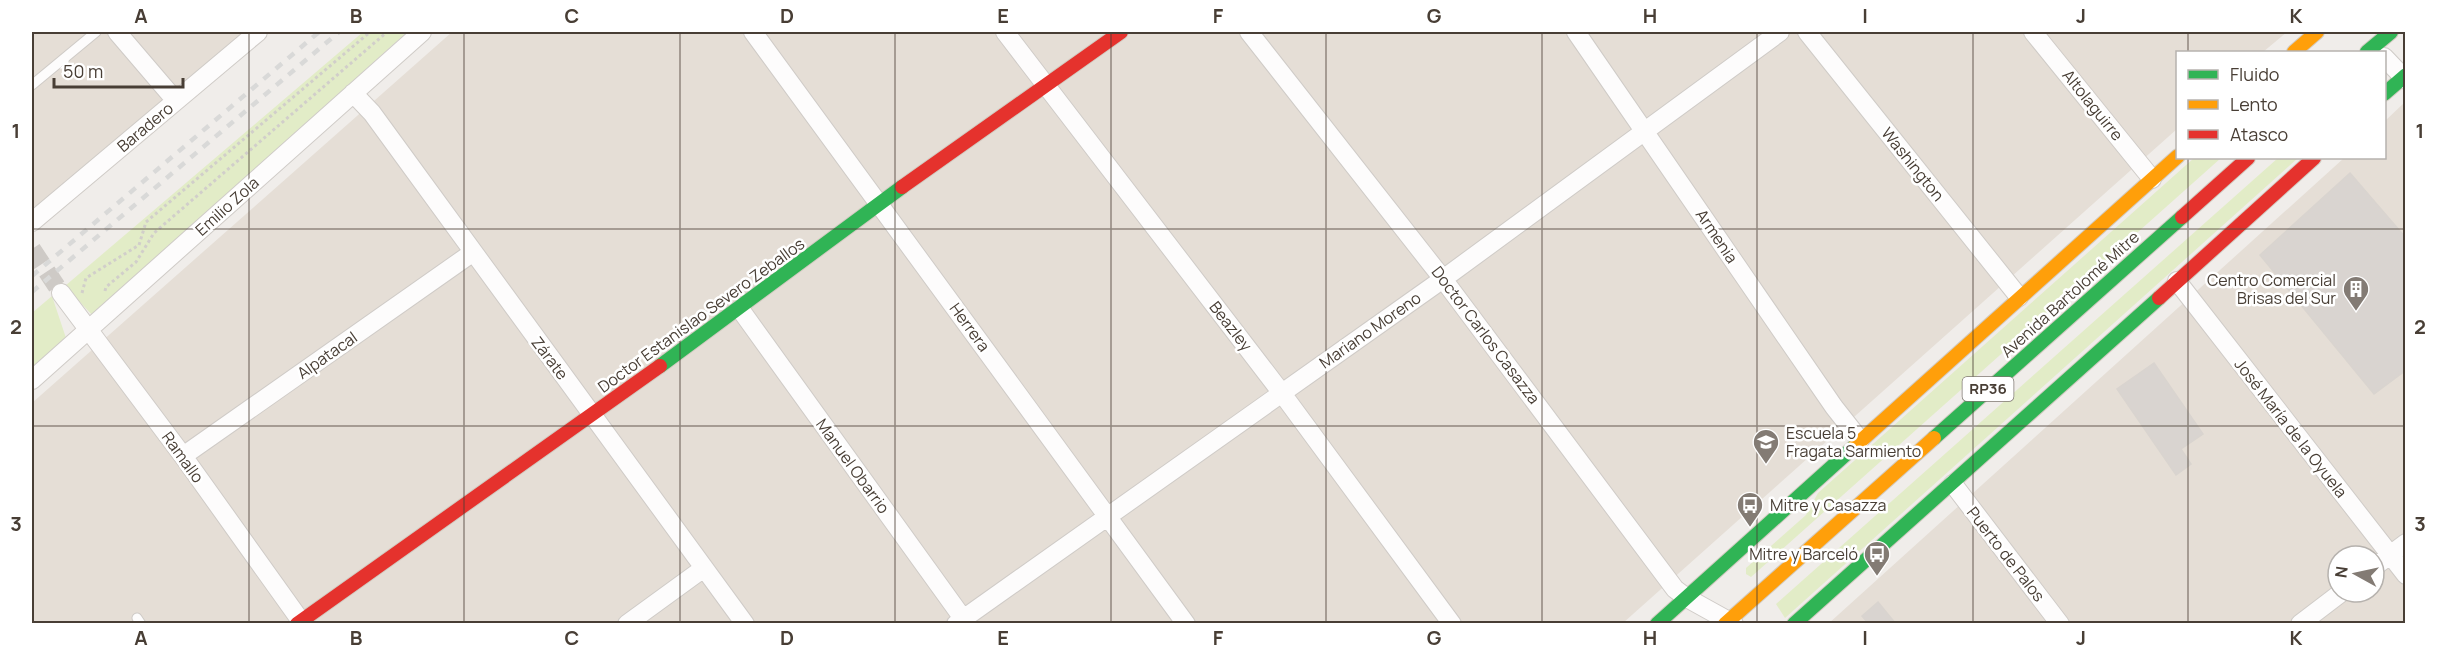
<svg xmlns="http://www.w3.org/2000/svg" width="2437" height="655" viewBox="0 0 2437 655" font-family="Manrope,sans-serif">
<style>
.residential{fill:#e5ded6;fill-rule:evenodd}
.green{fill:#e2ecc7}
.building{fill:#d9d4d0;stroke:#d9d4cf;stroke-width:1.5}
.lines{fill:none;stroke-linecap:round;stroke-linejoin:round}
.street-tunnel{stroke:#cecac6;stroke-width:18;stroke-dasharray:18 9;stroke-linecap:butt}
.lane-casing{stroke:#cfcbc7;stroke-width:11}
.street-casing{stroke:#cfcbc7;stroke-width:20}
.fast-casing{stroke:#d2cbc1;stroke-width:16}
.slow-casing{stroke:#d2cbc1;stroke-width:16}
.jam-casing{stroke:#d2cbc1;stroke-width:16}
.path{stroke:#d1ceca;stroke-width:3;stroke-dasharray:3 3;stroke-linecap:butt}
.lane{stroke:#fdfcfc;stroke-width:9}
.street{stroke:#fdfcfc;stroke-width:18}
.fast{stroke:#30b455;stroke-width:14}
.slow{stroke:#ff9f0a;stroke-width:14}
.jam{stroke:#e5322d;stroke-width:14}
.rail{stroke:#d9d9d8;stroke-width:4.5;stroke-dasharray:8 8;stroke-linecap:butt}
.grid{fill:none;stroke:#483e35;stroke-width:1.5;stroke-opacity:0.55}
.labels{text-anchor:middle;stroke-width:5;stroke-linejoin:round;paint-order:stroke}
.shield{fill:#fff;stroke:#7f7872;stroke-width:1.5}
.shield-label{font-size:15px;font-weight:bold;fill:#483e35}
.street-label{font-size:16px;fill:#483e35;stroke:#fff}
.poi-label{font-size:16px;fill:#483e35;stroke:#fff;text-anchor:end}
.neatline{fill:none;stroke:#483e35;stroke-width:2}
.grid-label{font-size:20px;text-anchor:middle;font-weight:bold;fill:#483e35}
</style>
<rect width="100%" height="100%" fill="#f0edea"/>
<path class="residential" d="M32,32H245L32,214Z
M452,32H2287L2263,52H2178L2177,129L1623,623H32V403Z
M2405,102V623L1828,624L2344,158H2384L2385,121ZM2338,556H2374V592H2338Z"/>
<path class="green" d="M363,32H407L93,316L65,286Z
M2194,158H2221L1751,577L1746,574V568L1806,515L1818,493Z
M2278,158H2298L1785,618L1776,604Z
M52,296L66,338L32,367V313Z"/>
<path class="building" d="M2350,173L2406,238V370L2374,394L2260,255Z
M2154,363L2203,434L2181,449L2191,464L2176,475L2117,389Z
M1878,602L1896,624H1869L1862,616Z"/>
<g class="lines">
<path class="street-tunnel" d="M32,249L61,293"/>
<g class="lane-casing">
<path id="lane" d="M32,85L96,32
M137,618L141,624"/>
</g>
<g class="street-casing">
<path id="street" d="M117,32L176,101
M753,32L1186,624
M1005,32L1281,392L1452,624
M1249,32L1443,279L1675,589L1687,598L1734,624
M1576,32L1834,407L1860,440
M1807,32L2019,297
M2033,32L2152,179
M2384,57L2406,80
M353,93L372,113L745,624
M32,222L258,32
M2177,281L2406,575
M61,293L183,456L303,624
M740,309L967,624
M32,380L422,32
M183,456L472,253
M1953,484L2060,624
M2374,567L2406,543
M627,624L704,568
M956,624L1443,279L1780,32
M2300,624L2342,592"/>
</g>
<g class="fast-casing">
<path id="fast" d="M2367,52L2391,32
M2384,94L2406,75
M660,366L902,187
M1934,438L2182,217
M1657,624L1855,446
M1794,624L2159,298"/>
</g>
<g class="slow-casing">
<path id="slow" d="M2294,52L2317,32
M1855,446L2178,156
M1725,624L1934,438"/>
</g>
<g class="jam-casing">
<path id="jam" d="M902,187L1121,32
M2182,217L2248,158
M2159,298L2314,158
M297,624L660,366"/>
</g>
<path class="path" d="M105,291L106,287L136,262L154,233L387,32
M82,293L86,278L139,245L146,222L370,32"/>
<use href="#lane" class="lane"/>
<use href="#street" class="street"/>
<use href="#fast" class="fast"/>
<use href="#slow" class="slow"/>
<use href="#jam" class="jam"/>
<path class="rail" d="M32,276L319,32
M32,292L339,32"/>
</g>
<path class="grid" d="M249,32V624M464,32V624M680,32V624M895,32V624M1111,32V624M1326,32V624M1542,32V624M1757,32V624M1973,32V624M2188,32V52M2188,158V624M32,229H2406M32,426H2406"/>
<defs>
<g id="building-pin" transform="scale(1.35)"><path d="M0 17L-7.5 6A9.5 9.5 0 1 1 7.5 6Z" fill="#837b74" stroke="#fff"/><path d="M-4-6H4V6H1V3H-1V6H-4ZM-2.5-4.3h1.7v1.8h-1.7ZM.8-4.3h1.7v1.8H.8ZM-2.5-1h1.7V.8h-1.7ZM.8-1h1.7V.8H.8Z" fill="#fff"/></g>
<g id="school-pin" transform="scale(1.35)"><path d="M0 17L-7.5 6A9.5 9.5 0 1 1 7.5 6Z" fill="#837b74" stroke="#fff"/><path d="M0-5L7-2L0 1L-7-2ZM-4 1L0 2.5L4 1V4Q0 6-4 4Z" fill="#fff"/></g>
<g id="bus-pin" transform="scale(1.35)"><path d="M0 17L-7.5 6A9.5 9.5 0 1 1 7.5 6Z" fill="#837b74" stroke="#fff"/><path d="M-5-6H5V4H4V6H2V4H-2V6H-4V4H-5ZM-3.5-4V0h7V-4ZM-3.5 1.2v1.5H-2V1.2ZM2 1.2v1.5H3.5V1.2Z" fill="#fff"/></g>
</defs>
<g fill-rule="evenodd">
<use href="#building-pin" x="2356" y="289"/>
<use href="#school-pin" x="1766" y="442"/>
<use href="#bus-pin" x="1750" y="505"/>
<use href="#bus-pin" x="1877" y="554"/>
</g>
<g class="labels">
<rect class="shield" x="1962.5" y="377" width="51" height="24" rx="4.5"/>
<g class="shield-label">
<text x="1988" y="394">RP36</text>
</g>
<g class="street-label">
<text transform="translate(2093 105) rotate(51)" y="6">Altolaguirre</text>
<text transform="translate(145 127) rotate(-40)" y="6">Baradero</text>
<text transform="translate(1913 164) rotate(51)" y="6">Washington</text>
<text transform="translate(227 206) rotate(-42)" y="6">Emilio Zola</text>
<text transform="translate(1717 236) rotate(56)" y="6">Armenia</text>
<text transform="translate(2070 294) rotate(-42)" y="6">Avenida Bartolomé Mitre</text>
<text transform="translate(701 315) rotate(-36)" y="6">Doctor Estanislao Severo Zeballos</text>
<text transform="translate(1231 326) rotate(52)" y="6">Beazley</text>
<text transform="translate(970 327) rotate(54)" y="6">Herrera</text>
<text transform="translate(1370 330) rotate(-35)" y="6">Mariano Moreno</text>
<text transform="translate(1486 335) rotate(53)" y="6">Doctor Carlos Casazza</text>
<text transform="translate(327 355) rotate(-35)" y="6">Alpatacal</text>
<text transform="translate(550 358) rotate(53)" y="6">Zárate</text>
<text transform="translate(2291 428) rotate(52)" y="6">José María de la Oyuela</text>
<text transform="translate(183 457) rotate(54)" y="6">Ramallo</text>
<text transform="translate(853 466) rotate(54)" y="6">Manuel Obarrio</text>
<text transform="translate(2006 554) rotate(52)" y="6">Puerto de Palos</text>
</g>
<g class="poi-label">
<text x="2336" y="286">Centro Comercial<tspan x="2336" dy="18">Brisas del Sur</tspan></text>
<text x="1786" y="439" text-anchor="start">Escuela 5<tspan x="1786" dy="18">Fragata Sarmiento</tspan></text>
<text x="1770" y="511" text-anchor="start">Mitre y Casazza</text>
<text x="1858" y="560">Mitre y Barceló</text>
</g>
</g>
<rect width="2437" height="655" fill="none" stroke="#ffffff" stroke-width="66"/>
<rect x="2176" y="51" width="210" height="108" fill="#ffffff" stroke="#b6b2ae" stroke-width="1.5"/>
<rect x="2188" y="70" width="30" height="9" fill="#30b455" stroke="#b6b2ae" stroke-width="1.5"/>
<text x="2230" y="81" font-size="18" fill="#483e35">Fluido</text>
<rect x="2188" y="100" width="30" height="9" fill="#ff9f0a" stroke="#b6b2ae" stroke-width="1.5"/>
<text x="2230" y="111" font-size="18" fill="#483e35">Lento</text>
<rect x="2188" y="130" width="30" height="9" fill="#e5322d" stroke="#b6b2ae" stroke-width="1.5"/>
<text x="2230" y="141" font-size="18" fill="#483e35">Atasco</text>
<g transform="translate(2356 574) rotate(278)"><circle r="28" fill="#ffffff" stroke="#b6b2ae" stroke-width="1.5"/>
<path d="M0-4.5L10 22L0 15L-10 22Z" fill="#837b74"/>
<text y="-9" font-size="16" font-weight="bold" text-anchor="middle" fill="#483e35">N</text>
</g>
<path d="M54 78v9h129v-9" fill="none" stroke="#483e35" stroke-width="3"/>
<text x="63" y="78" font-size="18" fill="#483e35" stroke="#ffffff" stroke-width="4.5" paint-order="stroke">50 m</text>
<rect x="33" y="33" width="2371" height="589" class="neatline"/>
<g class="grid-label">
<text x="141" y="23">A</text>
<text x="356" y="23">B</text>
<text x="572" y="23">C</text>
<text x="787" y="23">D</text>
<text x="1003" y="23">E</text>
<text x="1218" y="23">F</text>
<text x="1434" y="23">G</text>
<text x="1650" y="23">H</text>
<text x="1865" y="23">I</text>
<text x="2081" y="23">J</text>
<text x="2296" y="23">K</text>
<text x="16" y="138">1</text>
<text x="2420" y="138">1</text>
<text x="16" y="334">2</text>
<text x="2420" y="334">2</text>
<text x="16" y="531">3</text>
<text x="2420" y="531">3</text>
<text x="141" y="645">A</text>
<text x="356" y="645">B</text>
<text x="572" y="645">C</text>
<text x="787" y="645">D</text>
<text x="1003" y="645">E</text>
<text x="1218" y="645">F</text>
<text x="1434" y="645">G</text>
<text x="1650" y="645">H</text>
<text x="1865" y="645">I</text>
<text x="2081" y="645">J</text>
<text x="2296" y="645">K</text>
</g>
</svg>
